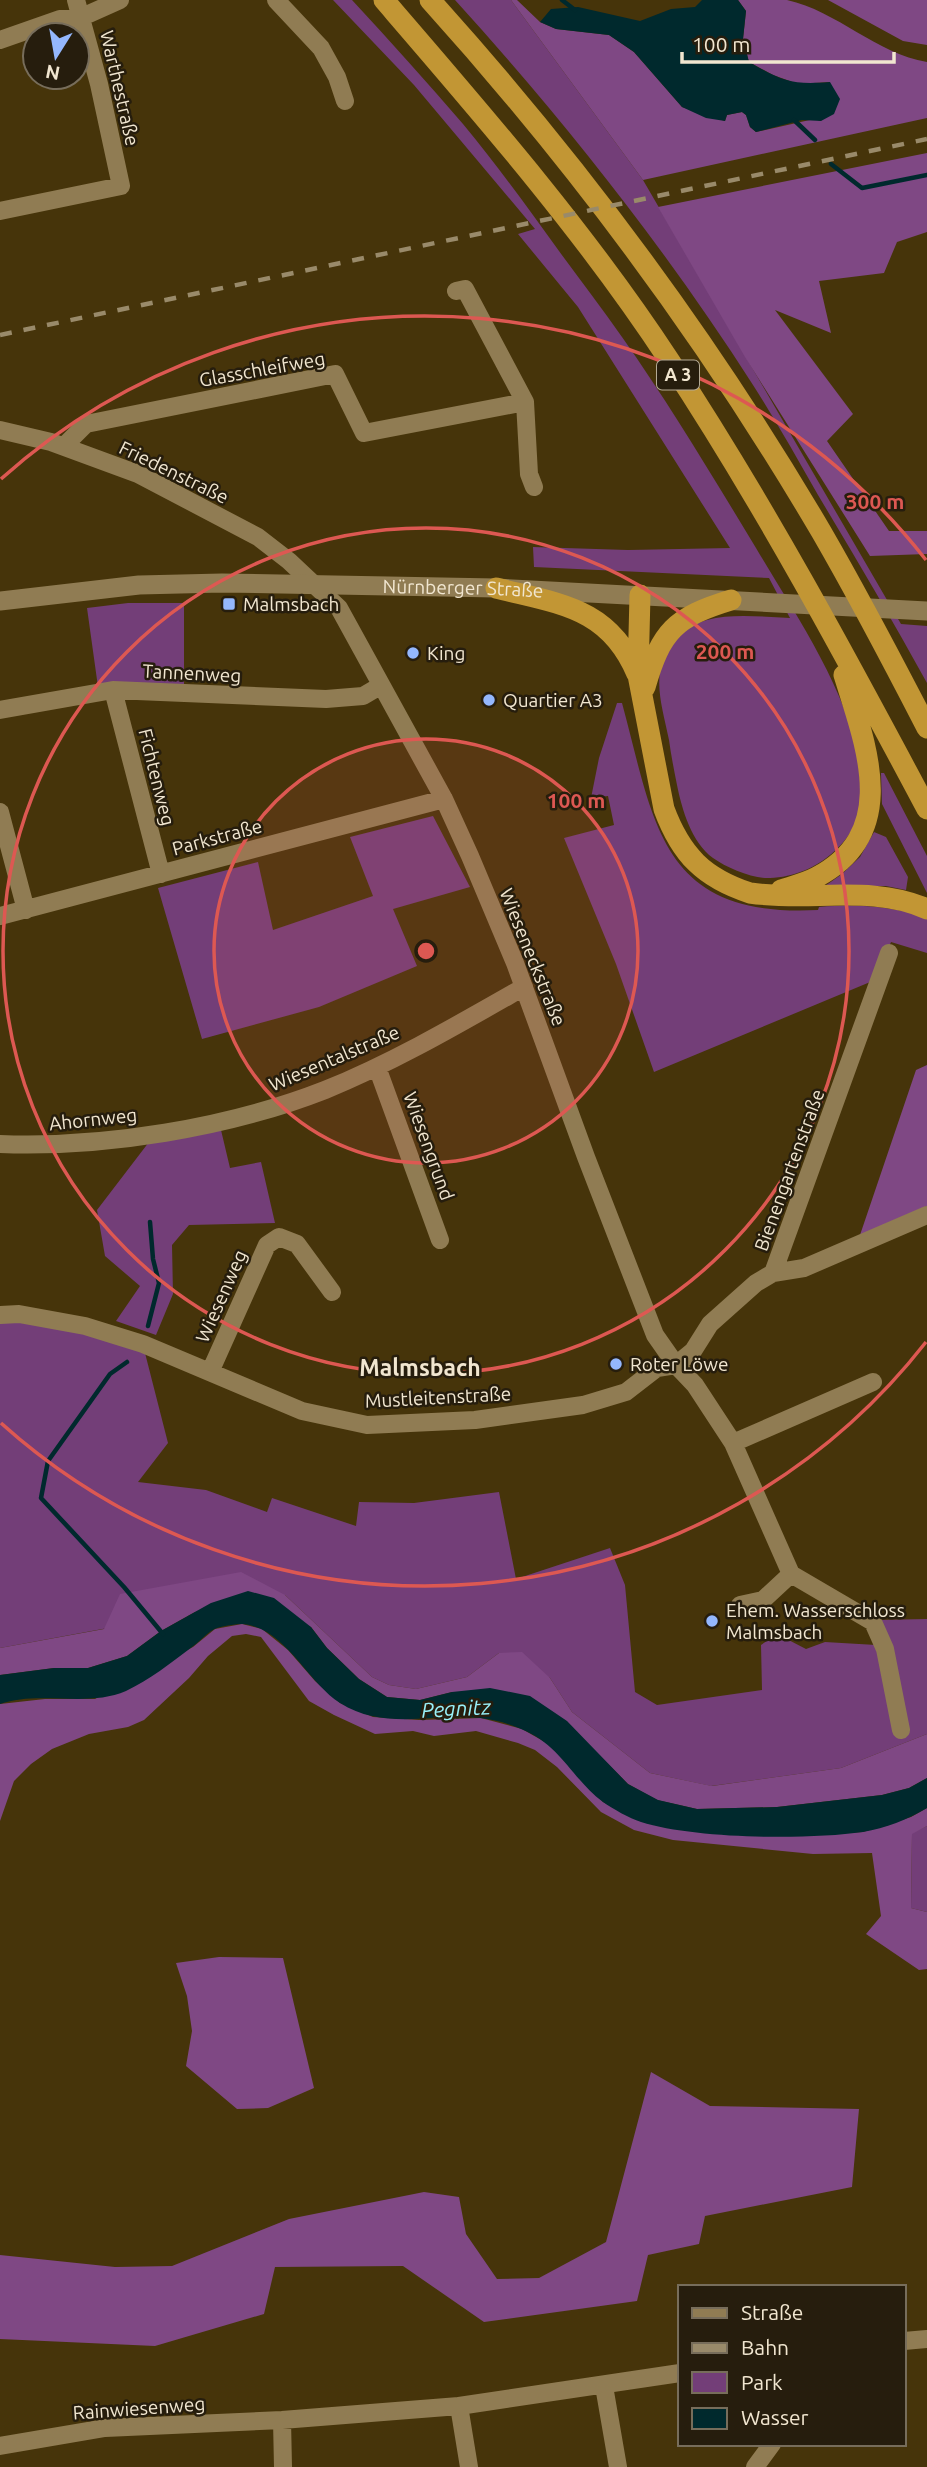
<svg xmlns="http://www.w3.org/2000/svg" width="927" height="2467" viewBox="0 0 927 2467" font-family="Ubuntu,sans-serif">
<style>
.green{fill:#733e78}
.forest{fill:#7f4884}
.water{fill:#00292d}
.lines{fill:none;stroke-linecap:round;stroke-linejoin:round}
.stream{stroke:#00292d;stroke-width:4.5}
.minor{stroke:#907c53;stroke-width:18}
.secondary{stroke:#907c53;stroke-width:19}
.motorway{stroke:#c29634;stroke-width:21}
.rail{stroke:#998a6a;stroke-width:4.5;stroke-dasharray:12 12;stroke-linecap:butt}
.ring{fill:none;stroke:#dd5852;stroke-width:3.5}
.poi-dot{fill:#94b7fd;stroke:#261d0d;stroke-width:2.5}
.labels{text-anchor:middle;stroke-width:5;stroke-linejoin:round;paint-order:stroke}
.shield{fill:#261d0d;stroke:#b4aa96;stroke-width:2}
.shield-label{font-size:18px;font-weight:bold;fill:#f1e6d0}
.street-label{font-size:19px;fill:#f1e6d0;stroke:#261d0d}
.poi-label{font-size:19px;fill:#f1e6d0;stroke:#261d0d;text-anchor:start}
.water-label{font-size:21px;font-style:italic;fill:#98f0f9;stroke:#261d0d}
.quarter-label{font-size:23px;font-weight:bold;fill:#f1e6d0;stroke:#261d0d}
.centre{fill:#dd5852;stroke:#261d0d;stroke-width:3.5}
.ring-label{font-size:21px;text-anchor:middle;font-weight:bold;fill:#dd5852;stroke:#261d0d;stroke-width:5;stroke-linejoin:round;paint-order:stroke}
</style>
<rect width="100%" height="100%" fill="#46340a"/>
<path class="green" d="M333,0H352C390,41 427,82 463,124C497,165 528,208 559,251C580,280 602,308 622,337C670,405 713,477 756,548C798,619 853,697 863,780C869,833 820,877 770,878C753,879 727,868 713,858C692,843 682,810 677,785C674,770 671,755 669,740C661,700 647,666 681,635C689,627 696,623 707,620C733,613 763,617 790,618L769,578L534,567L533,547L628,550L730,548L578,307L518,234L535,229L414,85Z
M455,0H511L643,180L901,624L927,626V683C892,619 855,557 818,495C797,458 776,421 753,385C666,249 564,120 455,0Z
M128,603H184V689L98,687L87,608Z
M617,703H622C655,825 660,918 818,910L819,907C861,903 886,907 927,916V953L891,942L875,980L654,1072L616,964L564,838L614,825L608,796L591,798L599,758Z
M881,773H884L927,856V893L882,804Z
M433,816L470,887L393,909L417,966L319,1007L202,1039L158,888L258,862L273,930L373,896L350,837Z
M874,832L886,837L908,877L906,890L886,886H825L842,874L860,857Z
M221,1130L230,1168L261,1162L275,1223L189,1225L172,1245L173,1294L156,1335L116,1321L140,1286L105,1256L97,1210L149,1142Z
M0,1320L81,1331L145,1353L168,1443L138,1482L206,1490L267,1512L272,1498L356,1526L359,1502L414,1503L499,1492L516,1579L610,1548L625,1585L635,1692L657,1705L762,1690L761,1645L777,1634L806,1649L825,1642L876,1645L877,1620L927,1619V1734L841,1768L711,1786L650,1773L572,1712L550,1678L499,1653L467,1677L416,1689L389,1685L372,1677L285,1595L0,1648Z
M927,1826V1912L911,1908L912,1833Z"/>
<path class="forest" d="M511,0H517L540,22L556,29L609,35L634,52L682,107L725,121L727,115L742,112L746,115L750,127L756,132L814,119L821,121L830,82L798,84L773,75L749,62L743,39L746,11L738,0C753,0 772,0 787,0C837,11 877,54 927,62V118L643,180Z
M828,0H927V45L903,41Z
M927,153V232L897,242L884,273L819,281L831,333L775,310L853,414L827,441L889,531H927V554L870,556L745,357L658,207Z
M927,1065V1206L860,1235L916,1070Z
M241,1572L285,1595L372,1677L389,1685L416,1689L467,1677L499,1653L522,1652L550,1678L572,1712L650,1773L712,1786L841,1768L927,1734V1778L909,1788L882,1795L777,1807L697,1809L657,1800L628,1784L607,1763L452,1692L420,1700L387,1697L359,1679L327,1648L311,1627L211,1603L161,1631L127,1656L88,1668H54L0,1675V1648L104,1629L120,1594Z
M242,1624L262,1629L288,1650L315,1681L340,1703L373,1717L419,1720L481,1718L522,1729L552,1746L603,1802L640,1821L683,1830L746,1835H805L863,1832L911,1817L927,1808V1826L912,1834L911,1908L927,1912V1969L919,1970L866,1934L881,1916L872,1853L813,1854L673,1840L634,1830L601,1812L557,1767L535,1750L518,1743L476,1731L434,1736L413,1731L375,1734L334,1715L309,1701L261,1637L246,1634L232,1636L208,1656L189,1678L144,1720L128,1727L89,1734L52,1749L31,1764L14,1781L0,1821V1704L45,1699H95L193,1647L215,1629Z
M219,1957L283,1958L314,2088L268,2108L237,2109L186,2066L192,2031L187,1996L176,1963Z
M651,2072L710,2106L859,2109L852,2187L705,2216L699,2244L648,2255L637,2301L484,2322L403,2266L275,2267L264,2314L155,2346L0,2339V2255L115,2267L172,2266L289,2219L424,2192L459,2197L466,2234L497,2279L539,2278L606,2242Z"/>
<path class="water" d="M702,0H738L746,11L743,39L749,62C783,81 791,85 830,82L840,99L834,114L821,121L802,120L756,132L750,127L746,115L742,112L727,115L725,121L706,118L682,107L634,52L609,35L556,29L540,22L551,9L578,7L640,21L671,9L695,7Z
M248,1591L274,1598L311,1627L327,1648L359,1679L387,1697L420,1700L452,1692L490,1688L530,1696L567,1721L628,1784L658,1800L697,1809L777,1807L882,1795L909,1788L927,1778V1808C907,1820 886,1828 863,1832C806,1840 695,1839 641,1822C629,1818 613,1809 603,1802C572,1779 561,1745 521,1729C510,1724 493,1719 480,1718C433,1713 384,1731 340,1703C308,1683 285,1628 243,1624C236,1624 224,1626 217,1628C208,1631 200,1642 192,1647C171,1663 149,1680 126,1691C87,1708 38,1690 0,1704V1675L54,1668H88L127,1656L161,1631L211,1603Z"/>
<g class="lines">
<path class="stream" d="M562,0L575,10
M794,120L815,140
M831,164L862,188L927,175
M148,1326L159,1283L153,1259L150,1222
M127,1362L110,1374L48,1461L41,1498L124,1587L163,1634"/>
<path class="minor" d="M276,0L321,48L337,77L345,101
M0,40L60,19L82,17L120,0
M0,211L121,186L99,84L76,0
M456,291L465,289L525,402L529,474L534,487
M0,430L51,442L138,474L258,537L289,561L339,608L444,799L470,856L515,963L586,1157L655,1335L676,1365L695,1385L733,1443L791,1574L873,1622L885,1649L901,1730
M64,446L86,424L335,374L364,433L525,402
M113,690L161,874
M0,710L113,690L326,699L363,696L380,686
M0,812L26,910
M0,916L444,799
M377,1067L440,1240
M0,1144C104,1148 228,1128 325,1090C394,1062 459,1024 524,987
M773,1273L889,953
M0,1315L19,1314L85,1326L143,1344L302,1411L367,1425L475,1420L583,1405L626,1392L657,1368L676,1365
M676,1365L693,1351L710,1324L756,1283L773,1273L804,1268L927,1215
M210,1372L267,1245L279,1237L297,1244L332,1292
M733,1443L873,1382
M740,1605L763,1600L791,1574
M904,2341L927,2339
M604,2386L618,2467
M459,2406L469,2467
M282,2420L283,2467
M0,2446L105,2428L282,2420L459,2406L680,2373
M755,2467L772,2444"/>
<path class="secondary" id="s1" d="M0,601L139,585L222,583L496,588L927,611"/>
<path class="motorway" d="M384,0C484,116 585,232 669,360C764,504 846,657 927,809
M430,0C578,164 710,342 822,533C859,597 893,662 927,728
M496,588C559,604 609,607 637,674
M640,595L638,675L664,809C681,855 704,878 750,893C809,902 872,884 927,909
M645,687C661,631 675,617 731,600
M781,890C793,886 806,883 817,877C901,832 866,746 844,675"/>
<path class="rail" d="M0,335L927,139"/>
</g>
<circle cx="426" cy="951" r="212" fill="#dd5852" fill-opacity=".12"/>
<g class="ring">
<circle cx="426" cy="951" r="212"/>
<circle cx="426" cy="951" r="423"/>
<path d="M926 1342A635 635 0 0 1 1 1423M1 479A635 635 0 0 1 926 560"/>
</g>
<g class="poi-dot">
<rect x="222" y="597" width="14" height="14" rx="3.5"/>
<circle cx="413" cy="653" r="7"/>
<circle cx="489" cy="700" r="7"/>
<circle cx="616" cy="1364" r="7"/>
<circle cx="712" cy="1621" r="7"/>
</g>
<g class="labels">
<rect class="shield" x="657" y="360.5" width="42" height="29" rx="5"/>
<g class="shield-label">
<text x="678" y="381">A 3</text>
</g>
<g class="street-label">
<text transform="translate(120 88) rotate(77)" y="7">Warthestraße</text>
<text transform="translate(262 369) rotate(-10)" y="7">Glasschleifweg</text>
<text transform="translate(174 472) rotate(26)" y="7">Friedenstraße</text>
<text dy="7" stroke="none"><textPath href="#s1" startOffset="464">Nürnberger Straße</textPath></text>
<text transform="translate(192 673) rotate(3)" y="7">Tannenweg</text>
<text transform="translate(157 777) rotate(76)" y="7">Fichtenweg</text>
<text transform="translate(217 837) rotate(-15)" y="7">Parkstraße</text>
<text transform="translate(533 957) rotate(68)" y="7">Wieseneckstraße</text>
<text transform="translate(334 1058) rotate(-23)" y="7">Wiesentalstraße</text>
<text transform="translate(93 1119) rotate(-6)" y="7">Ahornweg</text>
<text transform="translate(429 1146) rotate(70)" y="7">Wiesengrund</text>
<text transform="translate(789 1170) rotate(-70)" y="7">Bienengartenstraße</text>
<text transform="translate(221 1296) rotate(-66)" y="7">Wiesenweg</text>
<text transform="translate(438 1397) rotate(-3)" y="7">Mustleitenstraße</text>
<text transform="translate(139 2408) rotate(-4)" y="7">Rainwiesenweg</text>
</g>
<g class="poi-label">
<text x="243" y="611">Malmsbach</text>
<text x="427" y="660">King</text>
<text x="503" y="707">Quartier A3</text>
<text x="630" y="1371">Roter Löwe</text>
<text x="726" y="1617">Ehem. Wasserschloss<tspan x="726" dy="22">Malmsbach</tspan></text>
</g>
<g class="water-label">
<text transform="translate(456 1709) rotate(-3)" y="7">Pegnitz</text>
</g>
<g class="quarter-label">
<text x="420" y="1376">Malmsbach</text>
</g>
</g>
<circle cx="426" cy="951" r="10" class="centre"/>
<g class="ring-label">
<text x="875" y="509">300 m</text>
<text x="725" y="659">200 m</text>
<text x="576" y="808">100 m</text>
</g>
<rect x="678" y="2285" width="228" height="161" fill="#261d0d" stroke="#776d5b" stroke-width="2"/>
<rect x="692" y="2308" width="35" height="10" fill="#907c53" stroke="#776d5b" stroke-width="2"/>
<text x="741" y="2320" font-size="21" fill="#f1e6d0">Straße</text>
<rect x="692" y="2343" width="35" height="10" fill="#998a6a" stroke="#776d5b" stroke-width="2"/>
<text x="741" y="2355" font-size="21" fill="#f1e6d0">Bahn</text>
<rect x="692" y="2372" width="35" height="21" fill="#733e78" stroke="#776d5b" stroke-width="2"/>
<text x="741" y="2390" font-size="21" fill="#f1e6d0">Park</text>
<rect x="692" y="2408" width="35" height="21" fill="#00292d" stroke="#776d5b" stroke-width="2"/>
<text x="741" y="2425" font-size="21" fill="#f1e6d0">Wasser</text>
<g transform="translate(56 56) rotate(191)"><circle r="33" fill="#261d0d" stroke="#776d5b" stroke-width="2"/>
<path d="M0-5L12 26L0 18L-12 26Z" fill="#94b7fd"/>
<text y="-10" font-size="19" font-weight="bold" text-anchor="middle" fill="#f1e6d0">N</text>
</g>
<path d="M682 52v10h212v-10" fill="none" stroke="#f1e6d0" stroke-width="3.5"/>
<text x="692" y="52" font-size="21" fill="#f1e6d0" stroke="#261d0d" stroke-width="5" paint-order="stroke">100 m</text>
</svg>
